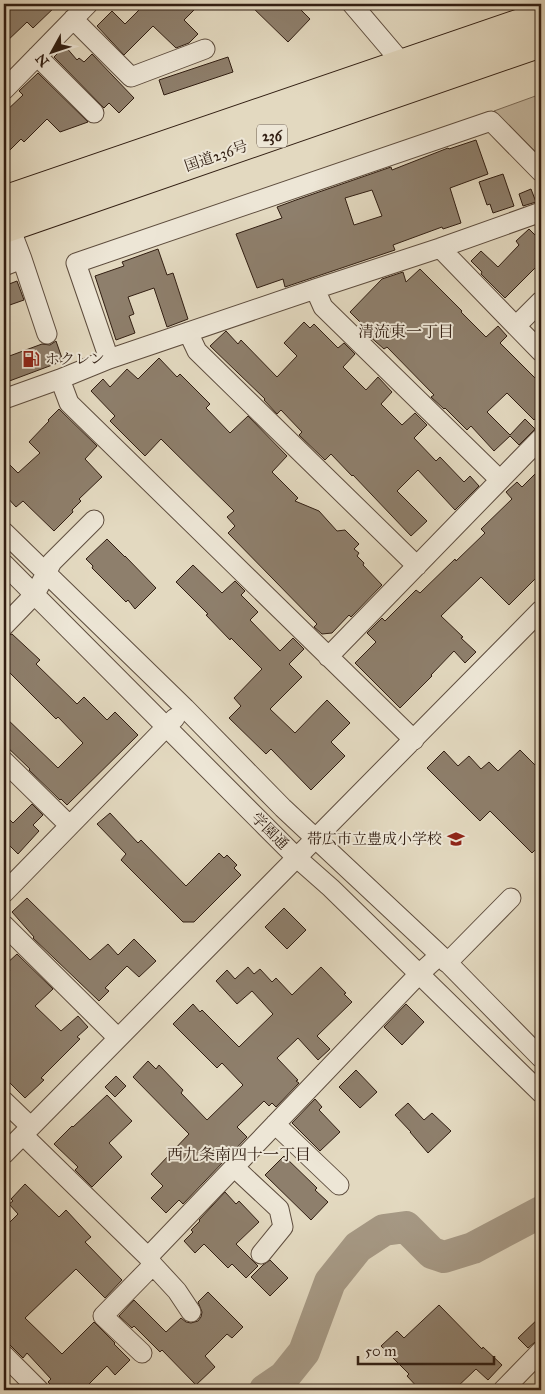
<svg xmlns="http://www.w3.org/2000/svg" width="545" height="1394" viewBox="0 0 545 1394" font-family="'IM FELL Great Primer','Noto Serif JP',serif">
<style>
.green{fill:#c5b9a2;stroke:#7b6c5a}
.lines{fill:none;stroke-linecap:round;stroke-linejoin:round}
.river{stroke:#a69985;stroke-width:32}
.building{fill:#8e7f6c;stroke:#311e12;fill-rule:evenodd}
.minor-casing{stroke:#5e4d3e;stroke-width:21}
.highway-casing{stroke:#311e12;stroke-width:30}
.minor{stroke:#ede6d6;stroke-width:19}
.highway{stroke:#e3d9c0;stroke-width:28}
.labels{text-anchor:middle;stroke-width:4;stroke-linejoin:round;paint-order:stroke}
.shield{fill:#ede6d6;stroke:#695a4d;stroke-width:1}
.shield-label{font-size:14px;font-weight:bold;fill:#311e12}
.street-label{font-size:15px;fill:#311e12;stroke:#ede6d6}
.poi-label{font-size:15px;fill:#311e12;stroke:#ede6d6;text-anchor:start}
.neighbourhood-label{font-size:16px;fill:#311e12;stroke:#ede6d6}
</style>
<rect width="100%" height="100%" fill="#e3d9c0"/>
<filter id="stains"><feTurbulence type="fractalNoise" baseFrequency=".004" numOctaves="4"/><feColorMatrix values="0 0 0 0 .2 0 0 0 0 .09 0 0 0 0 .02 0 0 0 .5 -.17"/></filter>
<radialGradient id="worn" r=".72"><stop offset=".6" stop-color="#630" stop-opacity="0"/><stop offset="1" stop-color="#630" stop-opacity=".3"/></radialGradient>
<path class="green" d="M541,94V157L494,111Z
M541,668V709L536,704L538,671Z"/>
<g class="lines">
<path class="river" d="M265,1390L284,1377L304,1352L330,1282L358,1247L384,1230L406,1227L432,1253L444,1257L473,1248L541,1212"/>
</g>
<path class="building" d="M13,4H58L33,28L27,22L4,44V11Z
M145,4H200L184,20L198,34L189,43L176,48L153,26L124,55L97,26L112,11L125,24Z
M249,4H295L310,19L288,42Z
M65,46L77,60L79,58L84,62L92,54L134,98L119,113L109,103L104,108L54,57Z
M228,57L233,72L164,95L159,80Z
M38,73L88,122L60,132L47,119L24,142L21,139L4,156V113L23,95L19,91Z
M476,140L488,174L450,188L461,223L443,229L442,227L393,245L395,250L285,287L283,279L257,288L236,234L282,218L277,207L296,200L391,167L392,170L448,148L449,149ZM372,190L382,216L354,225L345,198Z
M503,174L514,206L493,213L490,204L487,205L479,182Z
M531,189L536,202L523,206L519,194Z
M529,229L541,241V262L505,298L481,274L482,272L471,261L481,251L498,267L519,245L516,241Z
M158,249L167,275L173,273L188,319L167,327L154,288L128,297L134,314L129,316L135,333L116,340L95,276L124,266L122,262Z
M420,269L462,311L461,312L486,337L498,326L507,336L500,343L541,384V412L534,420L507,393L487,412L510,435L525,419L535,429L519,445L510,436L494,451L471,426L467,430L445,408L444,409L431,397L434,395L387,347L384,349L359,327L362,324L350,312L382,279L403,272L406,282Z
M17,281L24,300L4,307V286Z
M304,322L310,328L314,324L338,348L344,343L355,354L343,367L366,390L378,377L392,392L381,404L402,425L415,413L427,425L414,438L436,461L440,457L464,482L470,476L479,486L455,510L418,470L397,491L427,521L411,536L353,475L352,476L331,454L325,460L299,435L302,432L281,410L277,414L264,400L265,399L210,346L226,331L238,344L241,340L277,377L297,356L284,343Z
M56,341L63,361L4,383V358L42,344L50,345Z
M159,358L177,377L180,374L210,404L206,408L230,433L248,416L287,456L272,472L298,498L295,501L319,511L337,531L345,530L359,544L354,549L359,553L357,556L364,563L363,565L382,585L351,617L349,615L332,633L322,634L314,627L317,624L228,533L235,526L227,517L234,511L161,439L145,456L110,421L115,416L91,391L103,379L110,387L127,369L138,379Z
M59,409L97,446L85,459L102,477L79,499L81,501L72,510L73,512L54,531L23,501L16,507L4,494V459L18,473L40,453L29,442L49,421L48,420Z
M541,468V573L509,605L481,577L441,616L463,637L461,638L476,652L465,663L454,651L431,675L432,676L400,708L355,663L376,642L367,633L382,618L385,621L416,590L420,593L455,559L456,561L485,533L481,529L512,499L506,492L517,482L522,487Z
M107,539L125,557V556L156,588L135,609L128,600L126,602L92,568L93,566L86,559Z
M193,565L222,593L235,581L245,591L241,595L258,612L250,620L280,651L293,638L304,649L289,664L302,677L270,709L295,733L327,700L350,723L331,742L345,756L311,790L271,749L266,754L229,718L241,706L234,698L262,669L231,638L230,640L206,615L208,614L176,582Z
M12,634L40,660L36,664L77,704L84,697L107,720L115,712L138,735L67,805L61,799L60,800L29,770L30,769L4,744V716L58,768L83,743L58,717L56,719L4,667V637Z
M520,750L541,771V844L532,853L490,811L480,821L427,768L444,751L458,766L469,756L481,769L489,762L498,771Z
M32,804L43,815L33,825L39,831L18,854L4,840V814L13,823Z
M110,813L138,843L141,840L186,886L219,853L224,858L227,855L237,865L234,868L241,875L194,922H183L121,860L126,854L97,824Z
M27,898L90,960L108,944L118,955L134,939L156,961L139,977L127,966L105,988L109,991L99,1001L33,938L34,937L12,912Z
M284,908L306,930L287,949L265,927Z
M17,954L53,989L35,1006L61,1031L78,1016L88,1027L77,1037L80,1039L41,1078L44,1080L25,1098L4,1077V977L10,970L5,965Z
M248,967L254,974L260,969L272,982L276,978L292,995L321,967L346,993L344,994L352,1002L317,1036L330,1049L318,1060L298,1038L277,1058L298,1080L296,1081L299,1083L276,1107L272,1103L269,1106L264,1101L237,1127L247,1137L183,1204L179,1200L166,1213L151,1198L163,1186L151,1174L189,1134L133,1077L148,1061L156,1069L159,1065L183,1090L181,1093L207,1120L243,1085L222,1063L217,1068L173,1024L193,1004L200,1012L202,1010L239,1047L273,1014L252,991L237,1004L216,981L227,970L235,979Z
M406,1004L424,1022L402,1045L384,1027Z
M356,1070L377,1092L360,1108L339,1087Z
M116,1076L126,1086L115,1097L105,1087Z
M107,1095L132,1121L109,1143L122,1157L92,1187L75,1170L78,1167L54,1144L72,1126L73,1127Z
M315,1099L322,1107L319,1110L340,1132L320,1151L292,1123Z
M408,1103L424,1120L432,1113L451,1131L428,1153L410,1132H411L395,1115Z
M284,1156L317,1188L315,1190L328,1202L311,1220L265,1175Z
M25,1184L59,1217L66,1210L91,1237L85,1242L122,1280L105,1298L76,1269L25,1318L62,1354L94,1322L115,1343L114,1344L130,1360L115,1375L107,1366L83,1390H56L48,1382L51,1379L27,1353L23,1358L4,1339V1228L18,1214L9,1204L13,1201L11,1199Z
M225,1192L236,1204L239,1201L259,1222L236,1244L258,1266L246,1278L232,1264L228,1268L204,1244L195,1253L184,1241L193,1232L191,1230L200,1221L199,1220Z
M270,1260L288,1278L270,1296L251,1277L263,1265Z
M208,1292L243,1327L232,1338L227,1334L205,1356L215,1367L196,1385L162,1350L160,1352L134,1326L132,1328L119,1316L134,1300L166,1332L181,1318L186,1322L191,1323L198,1321L201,1317L202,1312L198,1302Z
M439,1305L482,1349L483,1347L502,1365L488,1380L476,1369L454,1390H420L407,1376L409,1374L381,1346L397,1331L404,1338Z
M541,1316V1337L528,1348L518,1338Z"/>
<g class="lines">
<g class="minor-casing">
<path id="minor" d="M352,4L403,64
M73,19L131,77L205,49
M37,56L94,113
M4,90L88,4
M4,212L22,259L4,266
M440,248L541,352
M22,259L47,334
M315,289L323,307L500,480
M516,326L541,301
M188,332L197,351L417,566
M109,359L76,263L491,121L541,172
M4,399L60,379
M4,532L185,708L283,808L440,955L541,1058
M4,564L266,827L297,858L331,888L541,1093
M4,626L35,594L52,562L94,520
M328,657L541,438
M414,740L69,403L60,379L109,359L315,289L440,248L541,212
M4,761L69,825
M4,893L175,718
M4,925L118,1038
M447,963L511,898
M4,1101L30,1126
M275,1124L339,1185
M23,1135L148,1257L419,974L440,955
M4,1154L541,610
M234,1167L279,1209L283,1227L261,1254
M148,1257L153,1265L177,1291L191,1312
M142,1353L103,1316L153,1265
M4,1355L39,1390
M503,1390L541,1351"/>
</g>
<g class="highway-casing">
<path id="highway" d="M4,200L541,16
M4,229L541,43"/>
</g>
<use href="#minor" class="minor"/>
<use href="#highway" class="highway"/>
</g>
<defs>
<g id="fuel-bare" transform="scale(1.35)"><path d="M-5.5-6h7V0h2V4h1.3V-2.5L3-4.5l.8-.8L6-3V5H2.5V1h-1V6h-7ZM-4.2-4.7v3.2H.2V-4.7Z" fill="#8f2418" stroke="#ede6d6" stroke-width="2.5" paint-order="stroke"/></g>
<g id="school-bare" transform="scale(1.35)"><path d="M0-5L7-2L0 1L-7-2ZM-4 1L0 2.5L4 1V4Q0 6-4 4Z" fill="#8f2418" stroke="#ede6d6" stroke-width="2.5" paint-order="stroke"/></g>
</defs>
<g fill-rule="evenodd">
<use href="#fuel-bare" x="31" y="359"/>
<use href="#school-bare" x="456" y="839"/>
</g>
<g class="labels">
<rect class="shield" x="257" y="124.5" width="30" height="23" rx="4"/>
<g class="shield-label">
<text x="272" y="141">236</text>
</g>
<g class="street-label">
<text transform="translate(216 156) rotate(-19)" y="5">国道236号</text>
<text transform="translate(270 831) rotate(45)" y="5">学園通</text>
</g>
<g class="poi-label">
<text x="45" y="364">ホクレン</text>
<text x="442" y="844" text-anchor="end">帯広市立豊成小学校</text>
</g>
<g class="neighbourhood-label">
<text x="406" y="337">清流東一丁目</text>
<text x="239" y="1160">西九条南四十一丁目</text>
</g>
</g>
<rect width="545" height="1394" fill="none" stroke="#e3d9c0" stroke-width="20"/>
<rect x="5" y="5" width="535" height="1384" fill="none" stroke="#311e12" stroke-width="2.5"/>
<rect x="10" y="10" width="525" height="1374" fill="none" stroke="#311e12"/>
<g transform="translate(52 52) rotate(230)" stroke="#ede6d6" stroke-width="4" paint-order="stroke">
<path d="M0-4L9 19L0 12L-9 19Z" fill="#311e12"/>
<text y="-8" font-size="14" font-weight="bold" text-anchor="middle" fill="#311e12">N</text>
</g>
<path d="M358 1356v8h136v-8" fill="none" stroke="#311e12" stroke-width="2.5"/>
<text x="365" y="1356" font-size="15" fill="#311e12" stroke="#ede6d6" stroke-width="4" paint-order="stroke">50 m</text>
<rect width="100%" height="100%" filter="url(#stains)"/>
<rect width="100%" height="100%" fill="url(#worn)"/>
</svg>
